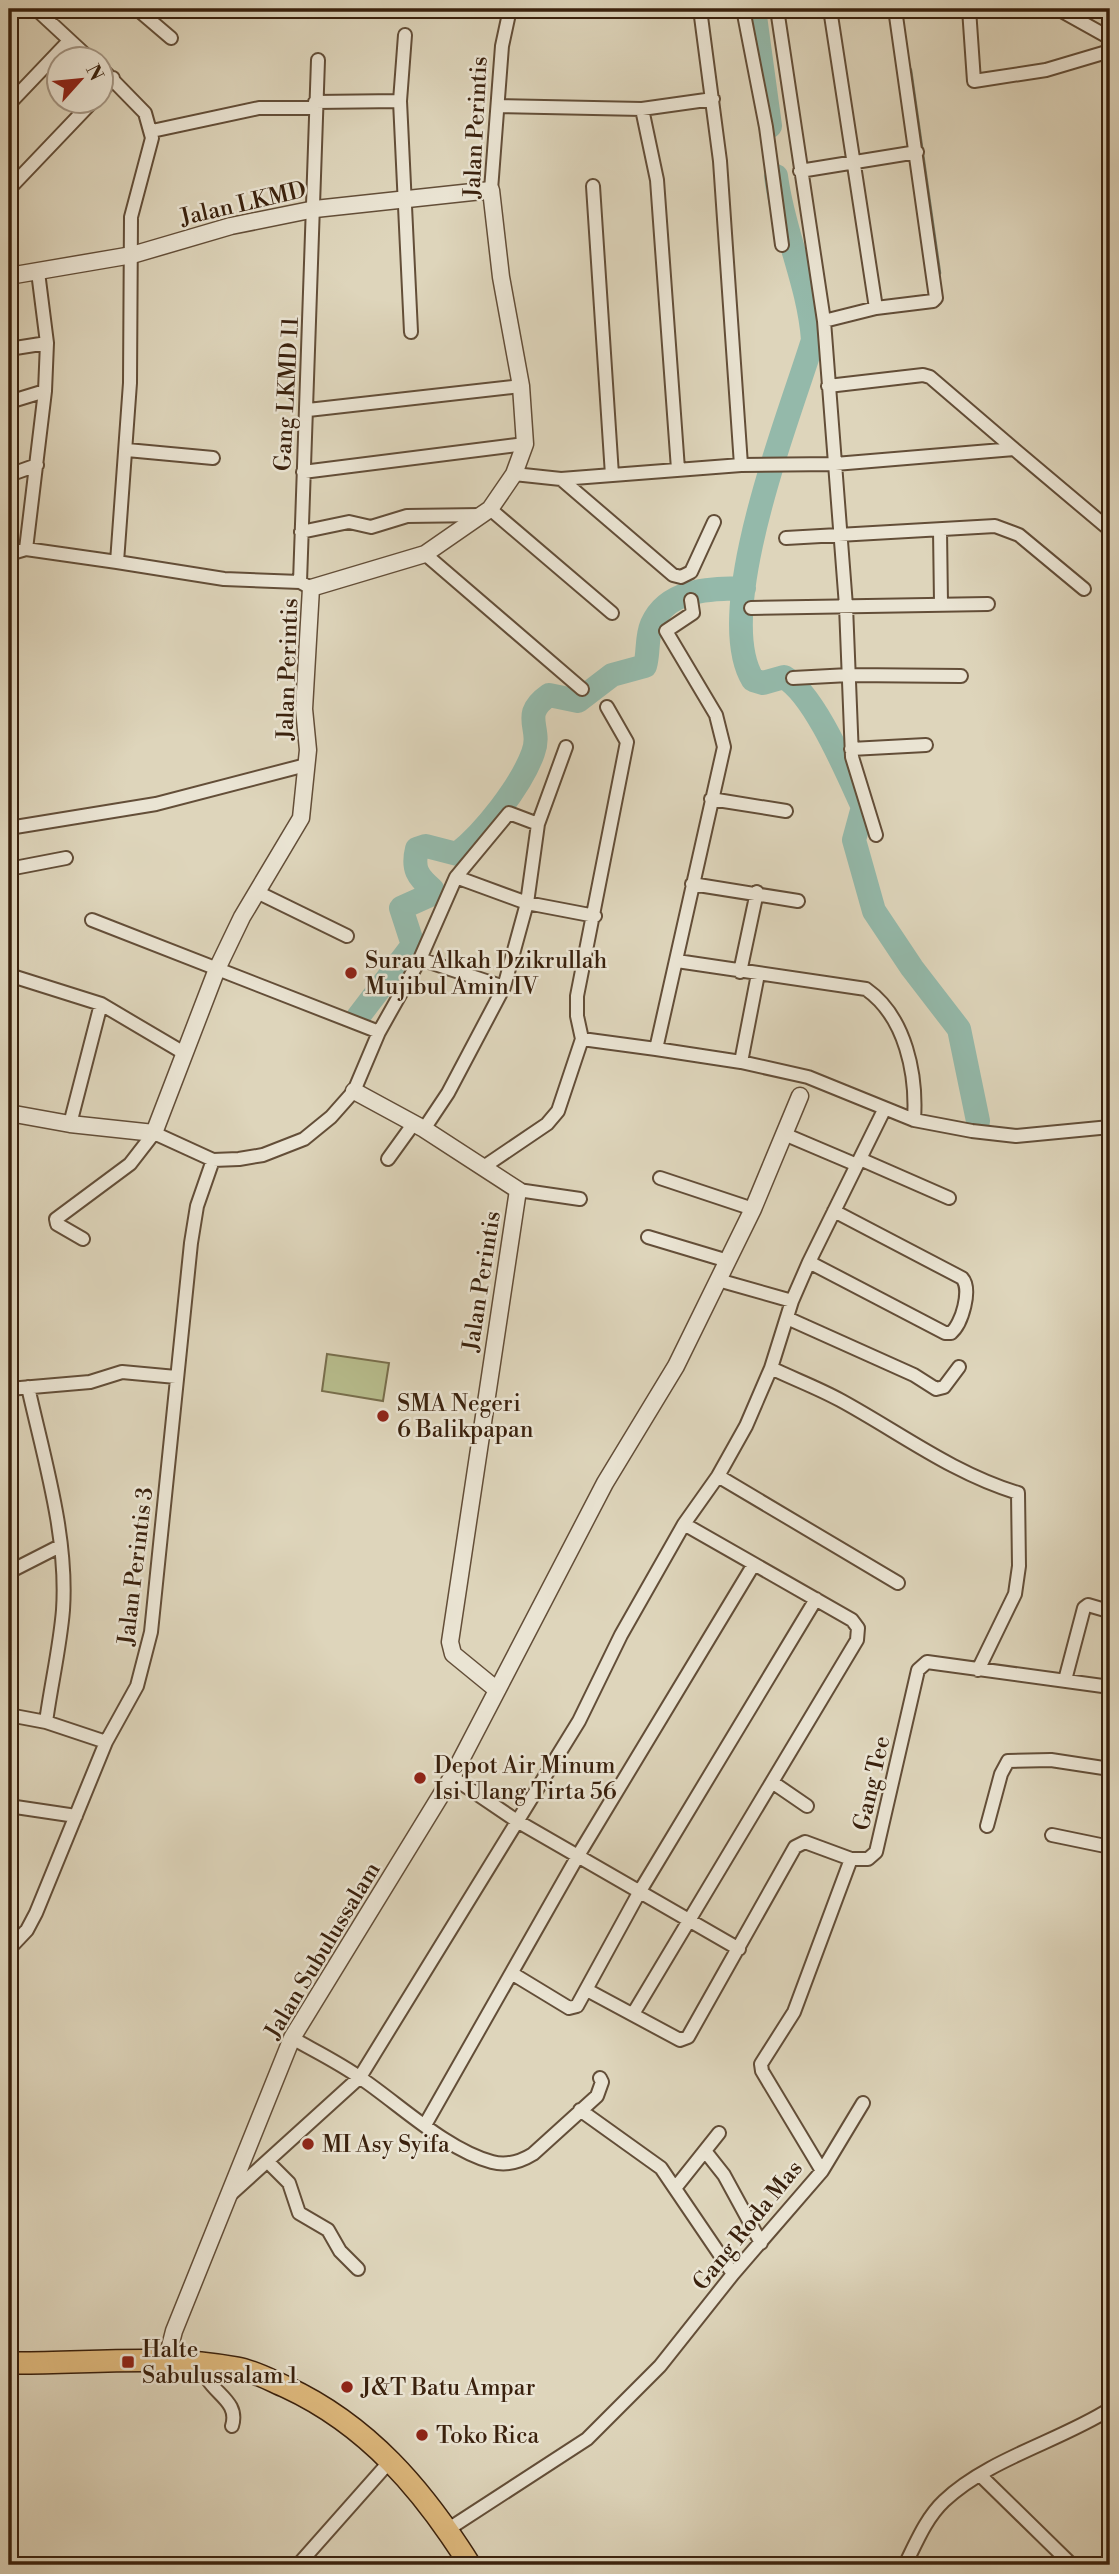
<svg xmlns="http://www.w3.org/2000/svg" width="1119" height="2574" viewBox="0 0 1119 2574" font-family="'Libre Bodoni',serif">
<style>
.green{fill:#b7bc8c;stroke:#786e4c;stroke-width:2}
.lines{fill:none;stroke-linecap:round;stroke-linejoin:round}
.stream{stroke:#707c6b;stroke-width:4.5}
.river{stroke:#94b9aa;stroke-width:24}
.minor-casing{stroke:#634e38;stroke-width:16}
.tertiary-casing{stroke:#634e38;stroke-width:19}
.trunk-casing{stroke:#3a210d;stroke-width:24}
.minor{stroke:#eae4d3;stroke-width:12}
.tertiary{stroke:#eae4d3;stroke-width:16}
.trunk{stroke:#dfba7e;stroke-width:21}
.poi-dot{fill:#8f2418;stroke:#eae4d3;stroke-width:2.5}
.labels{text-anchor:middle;stroke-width:5;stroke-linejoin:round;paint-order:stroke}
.street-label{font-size:23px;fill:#3a210d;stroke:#eae4d3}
.poi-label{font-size:23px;fill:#3a210d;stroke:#eae4d3;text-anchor:start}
</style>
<rect width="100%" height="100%" fill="#ded5bb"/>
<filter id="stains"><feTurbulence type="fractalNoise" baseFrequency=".00286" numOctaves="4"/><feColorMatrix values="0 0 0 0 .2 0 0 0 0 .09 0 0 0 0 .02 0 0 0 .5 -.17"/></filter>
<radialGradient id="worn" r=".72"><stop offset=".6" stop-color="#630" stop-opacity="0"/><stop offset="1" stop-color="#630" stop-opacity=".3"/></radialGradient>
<path class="green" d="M327,1354L389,1363L383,1401L322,1391Z"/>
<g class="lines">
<path class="stream" d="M910,70L939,273"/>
<path class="river" d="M754,9L770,126
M776,176C783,232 809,284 813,340C790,415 711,612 753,680L763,683L784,677C815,695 847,773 863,807L854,840L874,911L912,968L959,1029L978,1121
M358,1017L413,945L401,908L430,895L432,889C418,877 412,869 417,849L426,846L457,854C484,833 521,786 533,753C543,727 519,716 549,695L578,701L612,675L645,666C649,652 646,638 652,624C668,588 711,589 744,588"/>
<g class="minor-casing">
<path id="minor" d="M36,9L91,60
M137,9L171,38
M700,9L720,161L741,465
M743,9L766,127L782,245
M777,9L824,321L846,606L852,757L876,835
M830,9L876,308
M969,9L974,81L1046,70L1110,51
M1058,9L1110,38
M47,19L58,9
M405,35L400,101L411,332
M102,69L145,113L152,138L131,217L130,383L117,562L224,579L300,582L311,588
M102,91L113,78
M315,102L400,101
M9,104L69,41
M498,106L642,109L713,99
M642,109L657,180L678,469
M152,131L259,108H315
M800,171L917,152
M593,186L612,475
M9,189L92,102
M491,190L502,46L510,9
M824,321L876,308L933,301L936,298L895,9
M9,349L47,343
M828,386L923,375L930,377L1014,449
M9,402L45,391
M308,410L521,386
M127,450L213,458
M303,472L525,444
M514,474L561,479L741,465L835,464L1014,449L1110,530
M9,475L37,465
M561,479L673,575L681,577L691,572L714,522
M490,509L612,613
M940,530L941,603
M301,532L349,522L371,527L407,516L482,515
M786,538L995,526L1019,535L1084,589
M26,549L45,391L47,343L38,272
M9,554L26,549L117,562
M425,554L582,689
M300,582L318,60
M691,600L693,613L666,631L716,715L724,747L656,1049L741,1062L808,1077L914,1120L972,1131L1016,1136L1110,1127
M751,608L988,604
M793,678L849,675L961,676
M851,749L926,745
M711,799L786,811
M9,828L156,804L306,765
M9,869L66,858
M456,877L527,903L595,916
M692,884L798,901
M257,892L347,936
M92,920L379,1032
M420,959L504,987
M677,961L866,989C906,1017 917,1075 914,1120
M740,972L757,892
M9,975L101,1004L184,1053
M582,1039L656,1049
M741,1062L758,974
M70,1124L101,1004
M424,1129L448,1093L504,987L527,903L538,824L566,747
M784,1134L857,1165
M388,1159L414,1123
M860,1159L949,1198
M485,1166L547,1124L558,1111L582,1039L577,1016V996L627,742L607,707
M660,1178L753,1209
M518,1190L580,1199
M648,1237L728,1261
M83,1239L57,1224L56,1219L130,1164L154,1133L213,1160L239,1159L263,1155L304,1139L331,1117L354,1091L379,1032L420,959L456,877L509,813L538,824
M809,1262L945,1333H951C962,1324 972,1289 962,1278L834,1211
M718,1280L792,1301
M787,1318L914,1375L936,1389L944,1387L959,1367
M771,1368C794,1379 818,1388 840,1400C899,1432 952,1473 1018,1493L1019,1566L1015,1594L978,1670
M28,1387C44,1459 68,1536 63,1610C60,1647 51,1685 46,1722L106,1742
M9,1389L90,1382L122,1372L176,1377
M718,1476L898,1583
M9,1572L60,1546
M1065,1680L1084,1608L1088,1605L1105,1610
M9,1715L46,1722
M452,1777L517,1821L739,1949
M772,1782L807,1806
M9,1806L76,1816
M987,1826L1001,1774L1008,1761L1051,1760L1110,1769
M1052,1835L1110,1847
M9,1949L27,1930L36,1913L106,1742L137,1686L151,1632L191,1243L197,1206L213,1160
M513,1974L569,2008L577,2006L640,1891L816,1599
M587,1990L680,2040L688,2037L795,1847L805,1842L851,1859H868L876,1852L918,1670L927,1662L1110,1687
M633,2014L857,1640L858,1628L852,1620L684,1524
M292,2038C315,2051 340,2063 362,2079C400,2105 447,2150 492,2162C507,2166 520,2162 533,2154L597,2096L602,2082L600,2078
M580,2110L661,2168L733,2274
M425,2125L579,1854L754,1564
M705,2151L724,2175L761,2243
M268,2162L289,2183L299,2213L328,2230L340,2251L358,2269
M822,2171L863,2103
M676,2187L719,2133
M231,2194L360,2077L579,1721L621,1635L684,1524L718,1476L746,1426L771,1368L792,1301L809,1262L884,1110
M203,2363C203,2392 241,2397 232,2426
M981,2476L1072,2565
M447,2530L587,2439L660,2366L733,2274L822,2171L762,2071L761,2064L794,2012L851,1859
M298,2565L391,2460
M905,2565C916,2543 926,2518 944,2501C988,2459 1060,2441 1110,2409"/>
</g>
<g class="tertiary-casing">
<path id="tertiary" d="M9,276L132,255L231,226L315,209L491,190L501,277L521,386L525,444L514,474L490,509L425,554L311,588L304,709L308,750L301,818L242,917L217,969L154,1133L70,1124L9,1113
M354,1091L424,1129L518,1190L450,1642L453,1654L497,1690
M166,2362L174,2331L292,2038L452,1777L605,1483L676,1366L753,1209L800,1096"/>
</g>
<g class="trunk-casing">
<path id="trunk" d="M9,2363C84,2364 163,2354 237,2368C254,2371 270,2380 286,2387C368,2425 423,2490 470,2565"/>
</g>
<use href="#minor" class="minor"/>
<use href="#tertiary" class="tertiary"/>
<use href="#trunk" class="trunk"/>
</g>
<g class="poi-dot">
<circle cx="351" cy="973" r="7"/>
<circle cx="383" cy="1416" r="7"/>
<circle cx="420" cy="1778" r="7"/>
<circle cx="308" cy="2144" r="7"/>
<rect x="121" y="2355" width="14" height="14" rx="3.5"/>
<circle cx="347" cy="2387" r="7"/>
<circle cx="422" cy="2435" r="7"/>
</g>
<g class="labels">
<g class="street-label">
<text transform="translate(475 127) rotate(-87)" y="8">Jalan Perintis</text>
<text transform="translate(243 203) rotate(-13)" y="8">Jalan LKMD</text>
<text transform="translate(286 394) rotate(-87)" y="8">Gang LKMD 11</text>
<text transform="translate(287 669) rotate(-88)" y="8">Jalan Perintis</text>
<text transform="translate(481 1281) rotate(-81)" y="8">Jalan Perintis</text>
<text transform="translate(135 1566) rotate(-83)" y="8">Jalan Perintis 3</text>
<text transform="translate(871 1783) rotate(-77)" y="8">Gang Tee</text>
<text transform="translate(322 1950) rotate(-59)" y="8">Jalan Subulussalam</text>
<text transform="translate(747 2225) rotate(-51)" y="8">Gang Roda Mas</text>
</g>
<g class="poi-label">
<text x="365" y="968">Surau Alkah Dzikrullah<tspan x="365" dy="26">Mujibul Amin IV</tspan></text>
<text x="397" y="1411">SMA Negeri<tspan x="397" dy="26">6 Balikpapan</tspan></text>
<text x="434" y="1773">Depot Air Minum<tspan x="434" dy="26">Isi Ulang Tirta 56</tspan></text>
<text x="322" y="2152">MI Asy Syifa</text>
<text x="142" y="2357">Halte<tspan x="142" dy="26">Sabulussalam 1</tspan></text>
<text x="361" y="2395">J&amp;T Batu Ampar</text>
<text x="436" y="2443">Toko Rica</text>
</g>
</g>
<rect width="1119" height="2574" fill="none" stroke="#ded5bb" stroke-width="35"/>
<rect x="10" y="10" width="1098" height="2553" fill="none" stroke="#3a210d" stroke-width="3.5"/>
<rect x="18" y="18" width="1084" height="2539" fill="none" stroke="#3a210d" stroke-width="2"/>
<g transform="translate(80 80) rotate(63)"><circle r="33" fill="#eae4d3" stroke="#a49684" stroke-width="2"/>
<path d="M0-5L12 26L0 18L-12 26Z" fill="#8f2418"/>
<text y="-10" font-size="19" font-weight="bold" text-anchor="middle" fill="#3a210d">N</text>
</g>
<rect width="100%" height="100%" filter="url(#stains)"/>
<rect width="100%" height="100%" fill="url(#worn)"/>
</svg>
